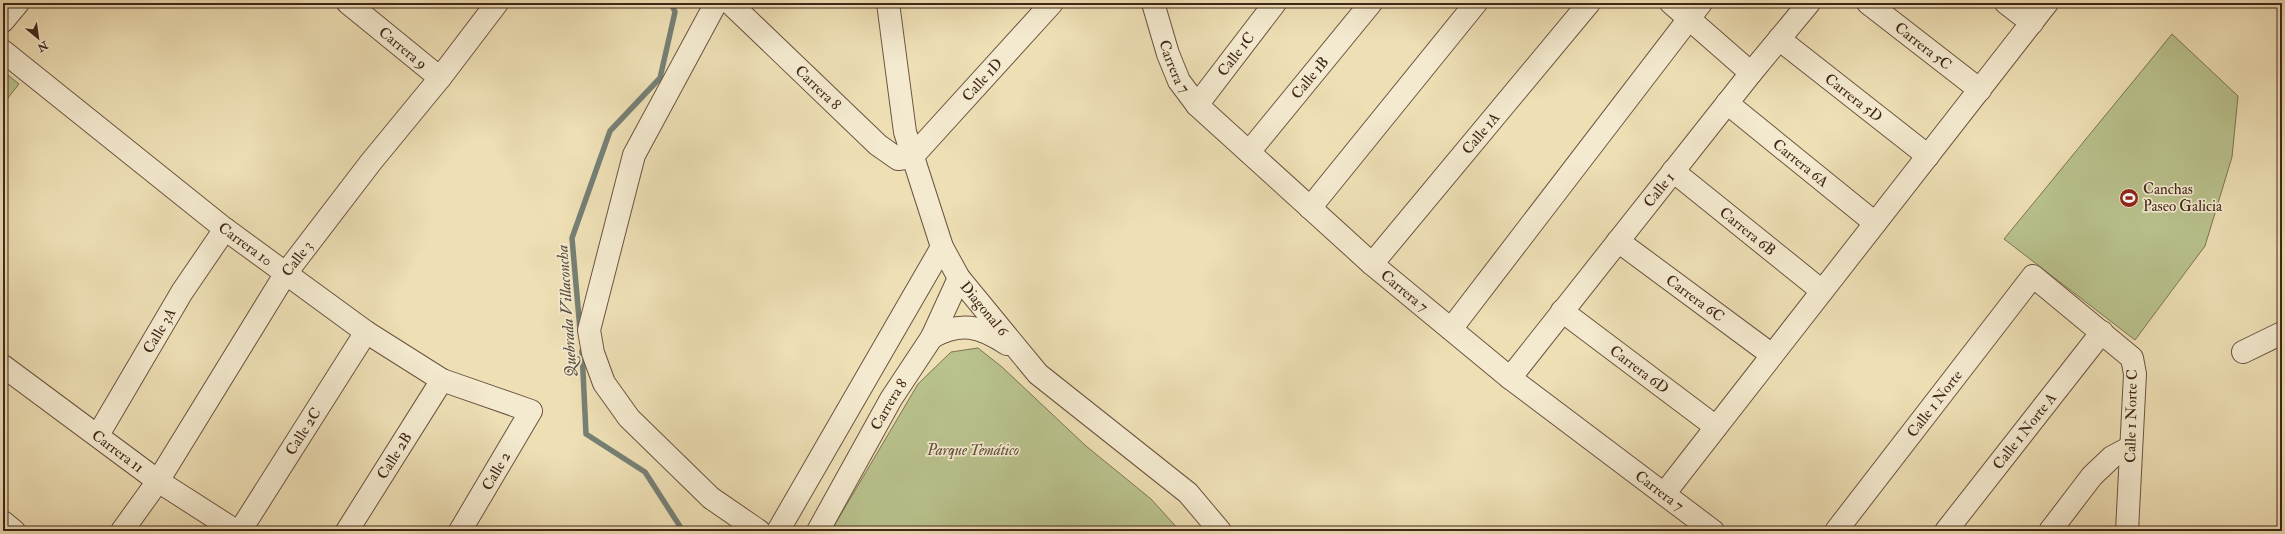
<svg xmlns="http://www.w3.org/2000/svg" width="2285" height="534" viewBox="0 0 2285 534" font-family="'IM FELL Double Pica',serif">
<style>
.green{fill:#b9c28d;stroke:#7c7453}
.lines{fill:none;stroke-linecap:round;stroke-linejoin:round}
.stream{stroke:#768075;stroke-width:5.5}
.minor-casing{stroke:#6c5440;stroke-width:24}
.minor{stroke:#f4eacf;stroke-width:22}
.labels{text-anchor:middle;stroke-width:3.5;stroke-linejoin:round;paint-order:stroke}
.street-label{font-size:15px;fill:#402619;stroke:#f4eacf}
.poi-label{font-size:15px;fill:#402619;stroke:#f4eacf;text-anchor:start}
.park-label{font-size:15px;font-style:italic;fill:#5e4d36;stroke:#f4eacf}
.water-label{font-size:16px;font-style:italic;fill:#564c40;stroke:#f4eacf}
</style>
<rect width="100%" height="100%" fill="#eedfb5"/>
<filter id="stains"><feTurbulence type="fractalNoise" baseFrequency=".005" numOctaves="4"/><feColorMatrix values="0 0 0 0 .2 0 0 0 0 .09 0 0 0 0 .02 0 0 0 .5 -.17"/></filter>
<radialGradient id="worn" r=".72"><stop offset=".6" stop-color="#630" stop-opacity="0"/><stop offset="1" stop-color="#630" stop-opacity=".3"/></radialGradient>
<path class="green" d="M2172,34L2238,96L2232,157L2205,246L2135,340L2004,239Z
M3,71L19,84L3,104Z
M978,348L1002,367L1086,446L1151,499L1180,531H831L918,384L951,352Z"/>
<g class="lines">
<path class="stream" d="M580,330L572,238L610,131L660,78L675,12L671,3
M582,351L586,434L645,472L683,531"/>
<g class="minor-casing">
<g id="minor">
<path id="s1" d="M348,3L440,78"/>
<path d="M716,3L634,155L589,330L593,353L604,383L629,418L711,498L759,531"/>
<path id="s2" d="M730,3L878,145L898,159L912,157L1052,3"/>
<path id="s3" d="M888,3L905,132L942,247L959,278L1038,374L1188,493L1220,531"/>
<path id="s4" d="M1153,3L1168,54L1179,81L1197,105L1372,264L1510,378L1713,531"/>
<path d="M1671,3L1751,73"/>
<path id="s5" d="M1868,3L1980,90"/>
<path d="M2006,3L2032,23"/>
<path d="M3,21L18,3"/>
<path id="s6" d="M1779,39L1928,156"/>
<path id="s7" d="M3,51L225,229L366,332L442,380L531,411L460,531"/>
<path id="s8" d="M1727,103L1875,223"/>
<path id="s9" d="M1197,105L1275,3"/>
<path id="s10" d="M1249,152L1371,3"/>
<path id="s11" d="M1673,171L1822,291"/>
<path d="M1310,208L1476,3"/>
<path id="s12" d="M1618,241L1772,355"/>
<path id="s13" d="M1372,264L1589,3"/>
<path id="s14" d="M1562,311L1716,427"/>
<path d="M1451,329L1701,3"/>
<path d="M932,337C961,321 980,326 1007,344"/>
<path d="M2243,352L2282,333"/>
<path id="s15" d="M3,366L158,481L236,531"/>
<path id="s16" d="M1510,378L1751,73L1809,3"/>
<path id="s17" d="M98,435L182,292L225,229"/>
<path d="M1664,494L2047,3"/>
<path d="M3,522L14,531"/>
<path id="s18" d="M122,531L158,481L286,273L371,162L440,78L497,3"/>
<path id="s19" d="M240,531L366,332"/>
<path id="s20" d="M347,531L442,380"/>
<path d="M778,531L942,247"/>
<path id="s21" d="M818,531L891,399L932,337L959,278"/>
<path id="s22" d="M1836,531L2033,276L2132,358L2135,374L2127,531"/>
<path id="s23" d="M1946,531L2102,332"/>
<path d="M2050,531L2092,476L2112,457L2131,447"/>
</g>
</g>
<use href="#minor" class="minor"/>
</g>
<defs>
<g id="stadium-disc" transform="scale(1)"><circle r="9.5" fill="#8f2418" stroke="#f4eacf"/><path d="M0-5a6.5 5 0 1 0 0 10a6.5 5 0 1 0 0-10ZM-3.5-1.8h7v3.6h-7Z" fill="#fff"/></g>
</defs>
<g fill-rule="evenodd">
<use href="#stadium-disc" x="2129" y="198"/>
</g>
<g class="labels">
<g class="street-label">
<text dy="5" stroke="none"><textPath href="#s5" startOffset="70">Carrera 5C</textPath></text>
<text dy="5" stroke="none"><textPath href="#s1" startOffset="71">Carrera 9</textPath></text>
<text dy="5" stroke="none"><textPath href="#s9" startOffset="64">Calle 1C</textPath></text>
<text dy="5" stroke="none"><textPath href="#s4" startOffset="67">Carrera 7</textPath></text>
<text dy="5" stroke="none"><textPath href="#s10" startOffset="96">Calle 1B</textPath></text>
<text dy="5" stroke="none"><textPath href="#s2" startOffset="348">Calle 1D</textPath></text>
<text dy="5" stroke="none"><textPath href="#s2" startOffset="122">Carrera 8</textPath></text>
<text dy="5" stroke="none"><textPath href="#s6" startOffset="95">Carrera 5D</textPath></text>
<text dy="5" stroke="none"><textPath href="#s13" startOffset="170">Calle 1A</textPath></text>
<text dy="5" stroke="none"><textPath href="#s8" startOffset="95">Carrera 6A</textPath></text>
<text dy="5" stroke="none"><textPath href="#s16" startOffset="240">Calle 1</textPath></text>
<text dy="5" stroke="none"><textPath href="#s11" startOffset="96">Carrera 6B</textPath></text>
<text dy="5" stroke="none"><textPath href="#s7" startOffset="310">Carrera 10</textPath></text>
<text dy="5" stroke="none"><textPath href="#s18" startOffset="324">Calle 3</textPath></text>
<text dy="5" stroke="none"><textPath href="#s4" startOffset="391">Carrera 7</textPath></text>
<text dy="5" stroke="none"><textPath href="#s12" startOffset="96">Carrera 6C</textPath></text>
<text dy="5" stroke="none"><textPath href="#s3" startOffset="326">Diagonal 6</textPath></text>
<text dy="5" stroke="none"><textPath href="#s17" startOffset="121">Calle 3A</textPath></text>
<text dy="5" stroke="none"><textPath href="#s14" startOffset="97">Carrera 6D</textPath></text>
<text dy="5" stroke="none"><textPath href="#s22" startOffset="161">Calle 1 Norte</textPath></text>
<text dy="5" stroke="none"><textPath href="#s21" startOffset="145">Carrera 8</textPath></text>
<text transform="translate(2131 416) rotate(-89)" y="5">Calle 1 Norte C</text>
<text dy="5" stroke="none"><textPath href="#s19" startOffset="118">Calle 2C</textPath></text>
<text dy="5" stroke="none"><textPath href="#s23" startOffset="127">Calle 1 Norte A</textPath></text>
<text dy="5" stroke="none"><textPath href="#s15" startOffset="143">Carrera 11</textPath></text>
<text dy="5" stroke="none"><textPath href="#s20" startOffset="89">Calle 2B</textPath></text>
<text transform="translate(496 471) rotate(-60)" y="5">Calle 2</text>
<text dy="5" stroke="none"><textPath href="#s4" startOffset="715">Carrera 7</textPath></text>
</g>
<g class="poi-label">
<text x="2143" y="194">Canchas<tspan x="2143" dy="17">Paseo Galicia</tspan></text>
</g>
<g class="park-label">
<text x="973" y="455">Parque Temático</text>
</g>
<g class="water-label">
<text transform="translate(566 311) rotate(-94)" y="6">Quebrada Villaconcha</text>
</g>
</g>
<rect width="2285" height="534" fill="none" stroke="#eedfb5" stroke-width="16"/>
<rect x="4" y="4" width="2277" height="526" fill="none" stroke="#402619" stroke-width="2"/>
<rect x="8" y="8" width="2269" height="518" fill="none" stroke="#402619"/>
<g transform="translate(38 38) rotate(151)" stroke="#f4eacf" stroke-width="3" paint-order="stroke">
<path d="M0-3L7 15L0 10L-7 15Z" fill="#402619"/>
<text y="-6" font-size="11" font-weight="bold" text-anchor="middle" fill="#402619">N</text>
</g>
<rect width="100%" height="100%" filter="url(#stains)"/>
<rect width="100%" height="100%" fill="url(#worn)"/>
</svg>
